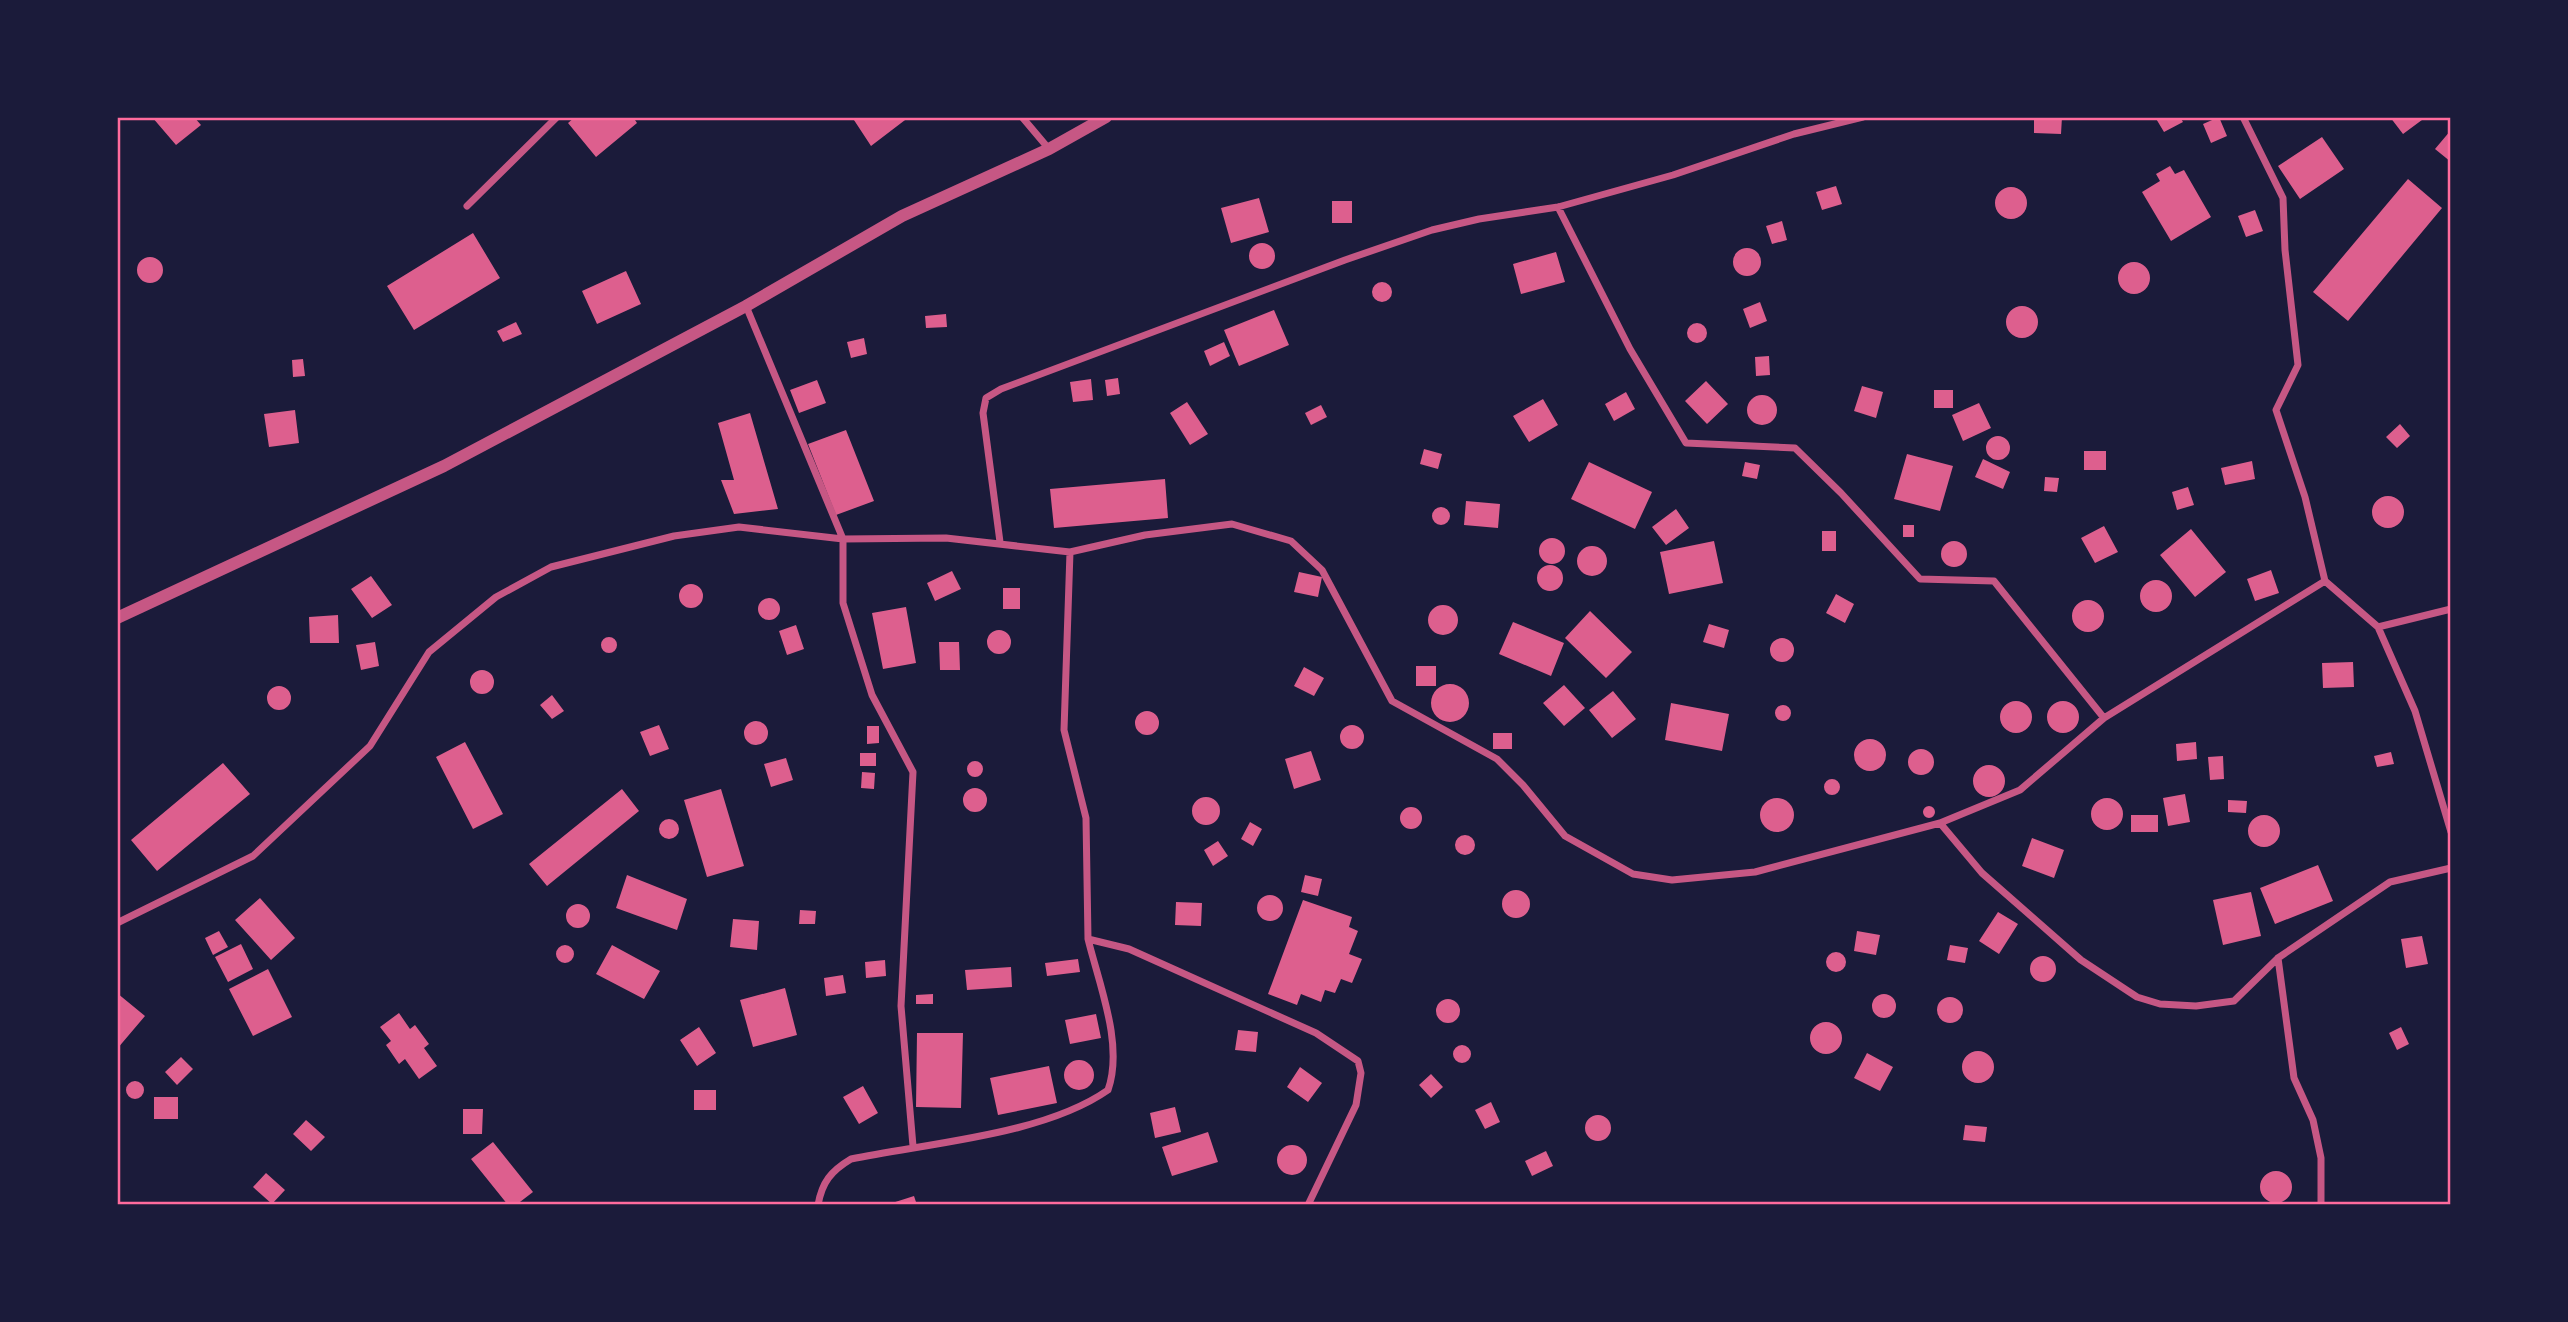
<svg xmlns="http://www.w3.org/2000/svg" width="2568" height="1322" viewBox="0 0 2568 1322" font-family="Rubik,sans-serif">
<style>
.building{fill:#dd5f8e}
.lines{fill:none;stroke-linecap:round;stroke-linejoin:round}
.minor{stroke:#c65784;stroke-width:7}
.tertiary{stroke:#c65784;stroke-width:12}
.neatline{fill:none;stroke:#ff6b9d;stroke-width:2.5}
</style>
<rect width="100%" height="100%" fill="#1b1b3a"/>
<path class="building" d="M152,117H194L201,125L176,145Z
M575,117H633L637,123L596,157L568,123Z
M852,117H909L871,146Z
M2034,117H2062L2061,134L2034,133Z
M2155,117H2180L2183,122L2164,132Z
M2219,117L2227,136L2211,143L2203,124Z
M2390,117H2426L2403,134Z
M2451,130V162L2435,149Z
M2322,137L2344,169L2300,199L2278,166Z
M2170,166L2175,174L2184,170L2211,217L2171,241L2142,192L2160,181L2156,174Z
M2408,179L2442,208L2348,321L2313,292Z
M1836,186L1842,204L1822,210L1816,192Z
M1995 203a16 16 0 1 1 32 0a16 16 0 1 1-32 0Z
M1259,198L1269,232L1231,243L1221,208Z
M1332,201H1352V223H1332Z
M2255,210L2263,231L2246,237L2238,216Z
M1782,221L1787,240L1772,244L1766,226Z
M473,233L500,278L414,330L387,286Z
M1249 256a13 13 0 1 1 26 0a13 13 0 1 1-26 0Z
M1733 262a14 14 0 1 1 28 0a14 14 0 1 1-28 0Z
M1556,252L1565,282L1521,294L1513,264Z
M137 270a13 13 0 1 1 26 0a13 13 0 1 1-26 0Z
M2118 278a16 16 0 1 1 32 0a16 16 0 1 1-32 0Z
M626,271L641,304L597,324L582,291Z
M1372 292a10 10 0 1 1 20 0a10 10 0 1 1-20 0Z
M1760,302L1767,321L1750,328L1743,309Z
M2006 322a16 16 0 1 1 32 0a16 16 0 1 1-32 0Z
M1274,310L1289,345L1239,366L1224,330Z
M946,314L947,327L926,328L925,316Z
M516,322L522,334L503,342L497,331Z
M1687 333a10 10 0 1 1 20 0a10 10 0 1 1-20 0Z
M864,338L867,354L851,358L847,342Z
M1224,342L1230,356L1210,366L1204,351Z
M1769,356L1770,375L1756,376L1755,357Z
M303,359L305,376L293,377L292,360Z
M1118,378L1120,394L1107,396L1105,380Z
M1091,379L1093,400L1073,402L1070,382Z
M817,380L826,403L799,413L790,390Z
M1706,381L1728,404L1707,424L1685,401Z
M1862,386L1883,392L1876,418L1854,411Z
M1934,390H1953V408H1934Z
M1626,392L1635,409L1614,421L1605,404Z
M1747 410a15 15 0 1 1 30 0a15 15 0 1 1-30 0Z
M1543,399L1558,425L1529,442L1513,416Z
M1187,402L1208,434L1190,445L1170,413Z
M1979,403L1991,428L1963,441L1952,415Z
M1321,405L1327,417L1311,425L1305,413Z
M295,410L299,443L269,447L264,414Z
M750,413L778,509L734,514L721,480H734L718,423Z
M2400,424L2410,436L2397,448L2386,437Z
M846,430L874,501L836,515L808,444Z
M1986 448a12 12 0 1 1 24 0a12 12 0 1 1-24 0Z
M1424,449L1442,454L1438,469L1420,464Z
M2084,451H2106V470H2084Z
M1907,454L1953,466L1940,511L1894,499Z
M1983,459L2010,472L2003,489L1975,477Z
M2252,461L2255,479L2225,485L2221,468Z
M1589,462L1652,492L1635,529L1571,499Z
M1745,462L1760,465L1757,479L1742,476Z
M2045,477L2059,478L2057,492L2044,491Z
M1165,479L1168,518L1054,528L1050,489Z
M2188,487L2194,505L2177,510L2172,492Z
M2372 512a16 16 0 1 1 32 0a16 16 0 1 1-32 0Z
M1466,501L1500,504L1498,528L1464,525Z
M1432 516a9 9 0 1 1 18 0a9 9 0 1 1-18 0Z
M1676,509L1689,528L1666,545L1652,527Z
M1903,525H1914V537H1903Z
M2104,526L2118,552L2095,563L2081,538Z
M2191,529L2226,572L2195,597L2160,555Z
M1822,531H1836V551H1822Z
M1539 551a13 13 0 1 1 26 0a13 13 0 1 1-26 0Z
M1941 554a13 13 0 1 1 26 0a13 13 0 1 1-26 0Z
M1714,541L1723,583L1669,594L1660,552Z
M1577 561a15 15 0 1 1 30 0a15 15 0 1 1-30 0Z
M1537 578a13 13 0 1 1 26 0a13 13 0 1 1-26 0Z
M2271,570L2279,593L2255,601L2247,579Z
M952,571L961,589L935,601L927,583Z
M1299,572L1322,577L1318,597L1294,592Z
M371,576L392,605L372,618L351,589Z
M2140 596a16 16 0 1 1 32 0a16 16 0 1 1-32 0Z
M679 596a12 12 0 1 1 24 0a12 12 0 1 1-24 0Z
M1003,588H1020V609H1003Z
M1836,594L1854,604L1845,623L1826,613Z
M758 609a11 11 0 1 1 22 0a11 11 0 1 1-22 0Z
M2072 616a16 16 0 1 1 32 0a16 16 0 1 1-32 0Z
M1428 620a15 15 0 1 1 30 0a15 15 0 1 1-30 0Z
M906,607L916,663L883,669L872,613Z
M1590,611L1632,652L1606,678L1565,638Z
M338,615L339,643H310L309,617Z
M1513,622L1564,643L1551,676L1499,654Z
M1709,624L1729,630L1724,648L1703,642Z
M796,625L804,649L787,655L779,631Z
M987 642a12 12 0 1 1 24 0a12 12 0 1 1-24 0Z
M601 645a8 8 0 1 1 16 0a8 8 0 1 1-16 0Z
M1770 650a12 12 0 1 1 24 0a12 12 0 1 1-24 0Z
M375,642L379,666L361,670L356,645Z
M939,642H959L960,670H940Z
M2353,662L2354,687L2323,688L2322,663Z
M1416,666H1436V686H1416Z
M1304,667L1324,678L1314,696L1294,686Z
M470 682a12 12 0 1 1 24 0a12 12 0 1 1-24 0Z
M1431 703a19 19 0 1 1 38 0a19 19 0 1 1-38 0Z
M1564,685L1585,708L1564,726L1543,703Z
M267 698a12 12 0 1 1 24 0a12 12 0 1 1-24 0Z
M1613,691L1636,719L1612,738L1589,710Z
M552,695L564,711L552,719L540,705Z
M2047 717a16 16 0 1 1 32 0a16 16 0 1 1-32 0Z
M2000 717a16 16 0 1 1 32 0a16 16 0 1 1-32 0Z
M1671,703L1729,714L1722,751L1665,740Z
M1775 713a8 8 0 1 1 16 0a8 8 0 1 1-16 0Z
M1135 723a12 12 0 1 1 24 0a12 12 0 1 1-24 0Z
M744 733a12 12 0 1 1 24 0a12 12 0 1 1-24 0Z
M659,725L669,749L650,756L640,732Z
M1340 737a12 12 0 1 1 24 0a12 12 0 1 1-24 0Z
M867,726H879V743L867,744Z
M1493,733H1512V749H1493Z
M1854 755a16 16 0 1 1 32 0a16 16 0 1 1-32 0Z
M465,742L503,814L473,829L436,757Z
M2196,742L2197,759L2177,761L2176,744Z
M1908 762a13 13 0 1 1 26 0a13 13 0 1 1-26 0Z
M1311,751L1321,780L1294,789L1285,759Z
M2391,752L2394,764L2377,767L2374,756Z
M860,753H876V766H860Z
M2223,756L2224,779L2210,780L2208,757Z
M786,758L793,780L771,787L764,764Z
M967 769a8 8 0 1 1 16 0a8 8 0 1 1-16 0Z
M223,763L250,794L157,871L131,840Z
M1973 781a16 16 0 1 1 32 0a16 16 0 1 1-32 0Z
M862,772L875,773L874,789L861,788Z
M1824 787a8 8 0 1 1 16 0a8 8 0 1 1-16 0Z
M963 800a12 12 0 1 1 24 0a12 12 0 1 1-24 0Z
M622,789L639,811L547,886L529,864Z
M721,789L744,866L707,877L684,800Z
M2185,794L2190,822L2168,826L2163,798Z
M1192 811a14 14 0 1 1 28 0a14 14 0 1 1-28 0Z
M1760 815a17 17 0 1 1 34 0a17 17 0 1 1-34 0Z
M2091 814a16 16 0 1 1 32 0a16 16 0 1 1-32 0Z
M2228,800L2247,801L2246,813L2228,812Z
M1923 812a6 6 0 1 1 12 0a6 6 0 1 1-12 0Z
M1400 818a11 11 0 1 1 22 0a11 11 0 1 1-22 0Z
M2131,815H2158V832H2131Z
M2248 831a16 16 0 1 1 32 0a16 16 0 1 1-32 0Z
M659 829a10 10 0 1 1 20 0a10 10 0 1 1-20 0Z
M1250,822L1262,829L1253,846L1241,839Z
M1455 845a10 10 0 1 1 20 0a10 10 0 1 1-20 0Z
M2032,838L2064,850L2054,878L2022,866Z
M1218,841L1228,856L1213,866L1204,850Z
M2318,865L2333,901L2275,924L2260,888Z
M627,875L687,899L677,930L616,908Z
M1305,875L1322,879L1318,896L1301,892Z
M1502 904a14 14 0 1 1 28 0a14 14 0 1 1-28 0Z
M2251,892L2261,936L2223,945L2213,900Z
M1257 908a13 13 0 1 1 26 0a13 13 0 1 1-26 0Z
M260,898L295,938L271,960L235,920Z
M1303,900L1352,917L1349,927L1358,931L1349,954L1362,959L1352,983L1341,979L1335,993L1325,990L1321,1002L1301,994L1297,1005L1268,994Z
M1176,902L1202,903L1201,926L1175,925Z
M566 916a12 12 0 1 1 24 0a12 12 0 1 1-24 0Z
M800,910L816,911L815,924H799Z
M1998,912L2018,924L1999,954L1979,941Z
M733,919L759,921L757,950L730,947Z
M219,931L228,947L213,955L205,938Z
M1857,931L1880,935L1876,955L1854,951Z
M2422,936L2428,964L2406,968L2401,939Z
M241,944L253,969L228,982L215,957Z
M556 954a9 9 0 1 1 18 0a9 9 0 1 1-18 0Z
M612,945L660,971L644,999L596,974Z
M1950,945L1968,948L1965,963L1947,960Z
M1826 962a10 10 0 1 1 20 0a10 10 0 1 1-20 0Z
M2030 969a13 13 0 1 1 26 0a13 13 0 1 1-26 0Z
M1078,959L1080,972L1047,976L1045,963Z
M885,960L886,976L866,978L865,962Z
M1011,967L1012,987L967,990L965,970Z
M268,969L292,1017L253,1036L229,989Z
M843,975L846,993L826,996L824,978Z
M785,988L797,1035L753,1047L740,1000Z
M117,993L145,1016L117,1049Z
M933,994V1004H916V995Z
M1872 1006a12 12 0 1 1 24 0a12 12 0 1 1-24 0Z
M1937 1010a13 13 0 1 1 26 0a13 13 0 1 1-26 0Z
M1436 1011a12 12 0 1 1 24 0a12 12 0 1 1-24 0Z
M399,1013L410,1029L415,1025L429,1044L424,1048L437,1066L419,1079L405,1059L399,1064L386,1045L391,1041L380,1027Z
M1096,1014L1101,1038L1070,1044L1065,1020Z
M1810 1038a16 16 0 1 1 32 0a16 16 0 1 1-32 0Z
M699,1027L716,1053L697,1066L680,1040Z
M2401,1027L2409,1044L2397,1050L2389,1033Z
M1238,1030L1258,1032L1256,1052L1235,1050Z
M917,1033H963L961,1108L916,1107Z
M1453 1054a9 9 0 1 1 18 0a9 9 0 1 1-18 0Z
M1962 1067a16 16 0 1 1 32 0a16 16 0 1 1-32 0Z
M1867,1053L1893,1067L1880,1091L1854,1078Z
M181,1057L193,1069L177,1085L165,1072Z
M1064 1075a15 15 0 1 1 30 0a15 15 0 1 1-30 0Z
M1049,1066L1057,1103L998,1115L990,1078Z
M1300,1067L1322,1083L1308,1102L1287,1087Z
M1431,1074L1443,1087L1431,1098L1419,1085Z
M126 1090a9 9 0 1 1 18 0a9 9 0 1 1-18 0Z
M863,1086L878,1113L859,1124L843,1097Z
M694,1090H716V1110H694Z
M154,1097H178V1119H154Z
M1491,1102L1500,1122L1485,1129L1475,1110Z
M1175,1107L1181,1132L1155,1138L1150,1113Z
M463,1109H483L482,1134H463Z
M1585 1128a13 13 0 1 1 26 0a13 13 0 1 1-26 0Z
M306,1120L325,1137L311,1151L293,1134Z
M1965,1125L1987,1127L1985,1142L1963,1140Z
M1208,1132L1218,1162L1172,1176L1162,1147Z
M493,1142L533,1192L516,1205H508L471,1159Z
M1277 1160a15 15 0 1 1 30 0a15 15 0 1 1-30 0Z
M1546,1151L1553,1166L1532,1176L1525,1161Z
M2260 1187a16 16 0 1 1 32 0a16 16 0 1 1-32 0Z
M266,1173L285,1190L272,1204L253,1187Z
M914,1196L917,1205H889V1204Z"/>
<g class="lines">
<path class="minor" d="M1022,117L1049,149
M2243,117L2283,198L2285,250L2298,365L2276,410L2305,497L2325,581L2378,627L2415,711L2451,832
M467,206L557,117
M1558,207L1630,349L1686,443L1795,448L1841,493L1920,579L1994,581L2104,718
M746,306L843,539V603L872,695L913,772L901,1006L913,1146
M1000,542L983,413L986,398L1001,389L1345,260L1432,230L1479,219L1558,207L1673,175L1794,134L1863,117
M1070,552L1064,730L1086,818L1088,939L1129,949L1316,1033L1358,1061L1361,1073L1356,1105L1308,1205
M2378,627L2451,609
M1940,823L2020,790L2104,718L2325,581
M117,923L253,856L370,746L429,652L496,597L551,567L674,536L739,527L843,539L946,538L1070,552L1145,535L1232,524L1291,541L1322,570L1392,701L1497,759L1523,785L1565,836L1633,874L1672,880L1755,872L1940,823L1982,873L2081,960L2137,997L2160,1004L2196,1006L2234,1001L2278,958L2390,882L2451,868
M2278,958L2294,1078L2313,1120L2321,1158V1205
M818,1205C822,1182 831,1171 851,1159C928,1143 1044,1135 1108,1090C1124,1045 1099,984 1088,939"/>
<path class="tertiary" d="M117,618L444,466L746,306L902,216L1049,149L1106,117"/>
</g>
<rect width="2568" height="1322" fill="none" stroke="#1b1b3a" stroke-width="238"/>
<rect x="119" y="119" width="2330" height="1084" class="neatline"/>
</svg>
